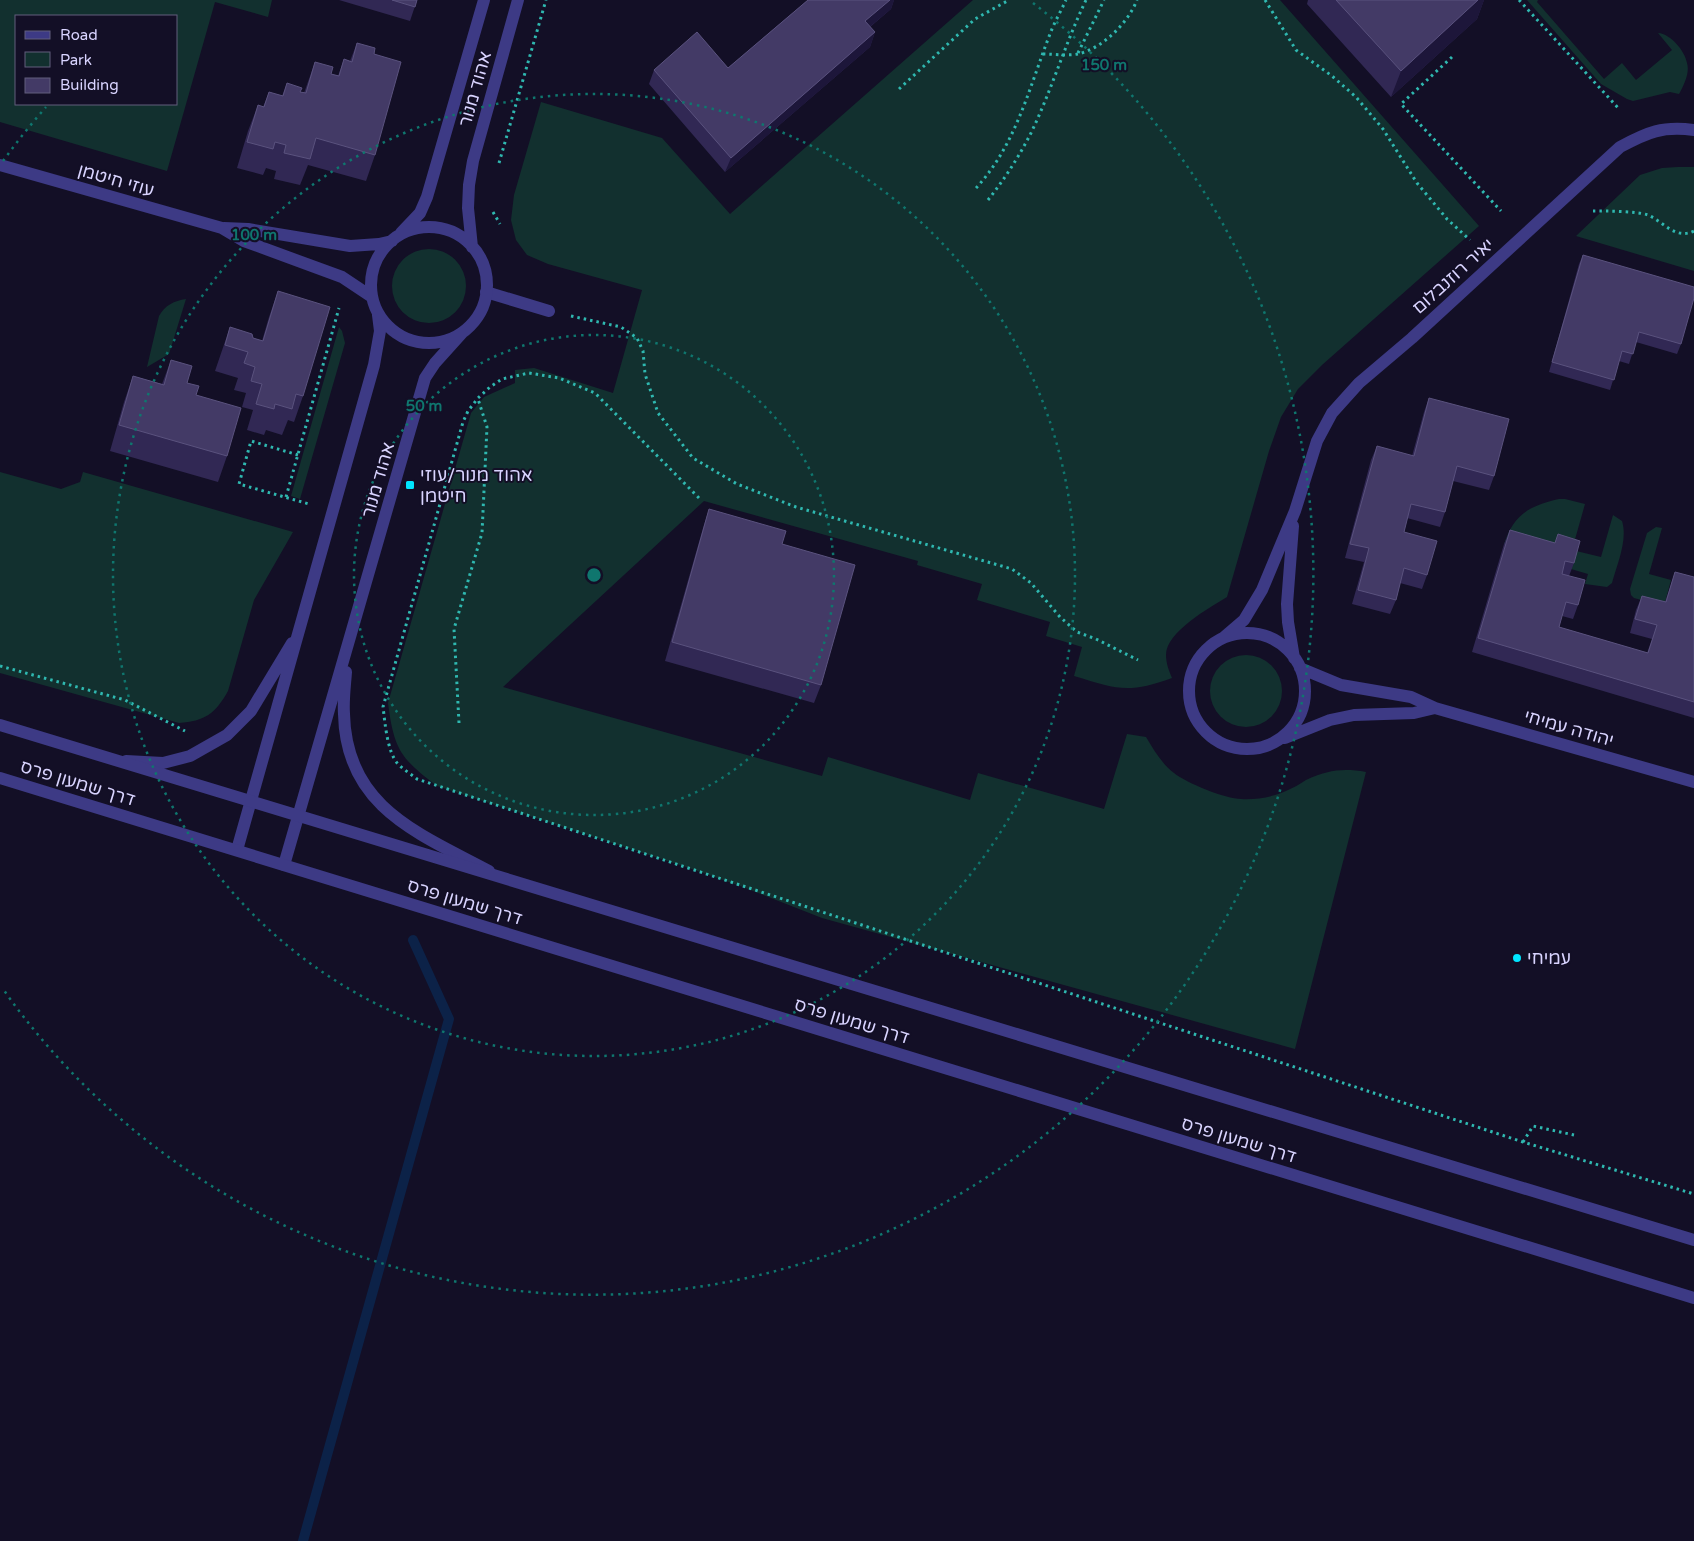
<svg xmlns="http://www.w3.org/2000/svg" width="1694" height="1541" viewBox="0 0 1694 1541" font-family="'Varela Round',Heebo,sans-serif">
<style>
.green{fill:#12302f;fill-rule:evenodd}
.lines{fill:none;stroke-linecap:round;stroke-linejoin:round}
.stream{stroke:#0c2248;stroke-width:10}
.path{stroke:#2fb8b0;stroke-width:3;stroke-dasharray:2.5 4;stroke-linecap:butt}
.service{stroke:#3d3a85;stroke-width:12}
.minor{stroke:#3d3a85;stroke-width:12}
.tertiary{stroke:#3d3a85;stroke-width:12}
.wall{fill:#312854}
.shaded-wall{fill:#1d163a}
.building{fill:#433a66;stroke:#5a527e}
.ring{fill:none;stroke:#0f766e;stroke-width:2.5;stroke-dasharray:2.5 5}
.poi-dot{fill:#00e5ff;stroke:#130f26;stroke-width:2}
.labels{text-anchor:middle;stroke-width:4;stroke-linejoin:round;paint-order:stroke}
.street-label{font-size:18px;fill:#d9d4ff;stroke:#130f26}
.poi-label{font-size:18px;fill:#d9d4ff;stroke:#130f26;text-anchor:start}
.centre{fill:#0f766e;stroke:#130f26;stroke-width:2.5}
.ring-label{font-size:15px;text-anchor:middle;font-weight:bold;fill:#0f766e;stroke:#130f26;stroke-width:4;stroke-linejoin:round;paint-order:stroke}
</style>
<rect width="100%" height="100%" fill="#130f26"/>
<path class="green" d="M0,0H272L268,17L215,2L167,171L0,122ZM16,16H176V104H16Z
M973,0H1280L1479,226L1322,365L1298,389L1281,417L1269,451L1227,597C1209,608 1166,632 1166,655C1166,663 1169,671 1172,678C1128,694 1117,689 1074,676L1082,647L1046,636L1050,622L977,600L982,584L917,565L918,561L704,501L503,687L822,776L828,757L970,800L978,773L1104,809L1127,734L1146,737C1154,750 1161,763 1174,773C1186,783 1226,799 1241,799C1255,800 1273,797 1286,791C1293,788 1300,784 1306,780C1328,770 1343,768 1366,772L1295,1049L822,918L743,887L686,867L437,786C400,758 394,749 388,703L471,413L484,397L515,383V370L534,368L613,393L642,290L548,264L527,255L516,240L511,220L514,195L541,102L662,138L730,214Z
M1527,0H1538L1537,2L1604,79L1622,63L1636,80L1672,50L1658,33C1671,34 1685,51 1687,63C1690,73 1684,85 1679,94L1670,92L1633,101L1627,99L1601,84Z
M1678,167H1694V271L1576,236L1640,175L1662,168Z
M392 286a37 37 0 1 1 74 0a37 37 0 1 1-74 0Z
M186,299L169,354L147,367L159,316C165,305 174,301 186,299Z
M339,327L342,331L345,343L300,499L291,496Z
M0,472L61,489L80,482L83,472L293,532L254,600L228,691C215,714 205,721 179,723L0,673Z
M1559,499H1565L1585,504L1572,550L1601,557L1613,515L1622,521C1628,540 1617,564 1612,583L1607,587L1585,584L1588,574L1571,569L1504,544C1514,514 1529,506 1559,499Z
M1656,527L1662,528L1649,574L1671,580L1664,606L1634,598L1631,595L1630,589L1647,533Z
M1210 691a36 36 0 1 1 72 0a36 36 0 1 1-72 0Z"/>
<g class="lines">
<path class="stream" d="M303,1541L449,1019L413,940"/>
<path class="path" d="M1265,0L1296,50L1332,76L1356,97L1383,129L1417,183L1447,219L1470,240
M1519,0L1620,110
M1078,53L1104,0
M1043,54C1054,54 1067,56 1078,54C1103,48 1128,23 1137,0
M1452,57L1401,104L1501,211
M899,89L975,19L1009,0
M499,163L546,0
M976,188C1016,145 1029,88 1050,34C1054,23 1061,11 1066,0
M988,200C1004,180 1018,158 1030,135C1051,92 1065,44 1086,0
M1593,211C1606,211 1636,211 1648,215C1664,222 1675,240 1694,231
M493,212L500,224
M571,316L621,327L637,338L643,351L645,374L658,413L693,458L737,484L796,507L1012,569L1031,583L1060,617L1077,632L1096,639L1138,660
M298,455L251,441L239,484L309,504
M286,497L339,308
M699,498L595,393L559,378L529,373L502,379L490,387L478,398L468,411L463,422L383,707C385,722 387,752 398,764C404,770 411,774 417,779L1523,1142L1694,1194
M0,666L125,700L185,731
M459,723L454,629L482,533L487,427L478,399
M1523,1142L1533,1126L1574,1135"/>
<path class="service" d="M486,292L549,311"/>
<path class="minor" d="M0,165L222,228L244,241L342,277L372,297
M371 285a58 58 0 1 1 116 0a58 58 0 1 1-116 0Z
M224,228L248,229L350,246L379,244L392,241
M401,233L420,213L427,197L484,0
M472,247L468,208L469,185L473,161L518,0
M1293,526L1287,604L1288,622L1294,658
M1189 691a58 58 0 1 1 116 0a58 58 0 1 1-116 0Z
M1223,638L1244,620L1262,590L1295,511L1317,441L1332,413L1359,383L1412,338L1620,147C1648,132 1662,126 1694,130
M1300,668L1341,685L1411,697L1435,708L1694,782
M346,672C345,686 343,700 344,714C346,807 418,833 489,871
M1285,738L1330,720L1354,715L1414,713L1435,708
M126,761L163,763L190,756L227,735L251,711L292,643
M237,850L374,365L380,331L378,315
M284,865L425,378L435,363L462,333"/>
<path class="tertiary" d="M0,725L1694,1240
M0,778L1694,1298"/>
</g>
<path class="wall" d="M339,0H417L410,21Z
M808,0H894L891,9L870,27L875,32L870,47L725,172L649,84L654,70L728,68Z
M1308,0H1484L1477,19L1391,97L1307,4Z
M357,43L374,54L375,155L366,181L308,165L300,185L274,179L276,171L266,168L263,175L237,168L248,131L258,105L263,107L269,92L282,96L287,83L300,92L304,93L315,62L331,74L338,76L344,59L350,61Z
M1583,255L1681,344L1677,354L1636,342L1629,364L1619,361L1610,390L1549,372L1579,264Z
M278,291L303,396L294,422L288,420L282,435L266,430L264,435L247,430L253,410L242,407L246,393L234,390L238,378L215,371L230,327L253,338L262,341L269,317Z
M171,360L196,395L227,456L218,482L110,451L124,402L133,376L162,384Z
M1429,398L1494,476L1489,490L1453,481L1445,512L1440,527L1407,518L1404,532L1427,575L1422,589L1400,583L1396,600L1390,614L1352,604L1364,562L1345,558L1371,460L1377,446L1412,456L1424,412Z
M709,509L782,544L821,685L814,703L665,661L703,528Z
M1510,530L1574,563L1569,576L1578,605L1573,619L1562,616L1559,627L1647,653L1652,639L1630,633L1636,610L1642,596L1665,602L1675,572L1694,577V718L1472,652L1504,544Z"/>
<path class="shaded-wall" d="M890,0H894L891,9L860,35L865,21Z
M1478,0H1484L1477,19L1391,97L1401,71Z
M875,32L870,47L725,172L731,158Z"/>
<path class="building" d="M392,0H417L415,7Z
M808,0H890L865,21L875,32L731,158L654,70L697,32L728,68Z
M1336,0H1478L1401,71Z
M357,43L375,48L374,54L401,62L375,155L316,138L310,159L284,153L286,145L275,142L273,149L247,142L258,105L264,107L269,92L283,96L287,83L302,88L300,92L306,93L315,62L333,67L331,74L339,76L344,59L352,62Z
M1583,255L1694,287V298L1681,344L1639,332L1633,354L1622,351L1614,380L1552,362Z
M278,291L330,307L303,396L296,394L292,409L275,404L274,409L256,404L262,384L251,381L255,367L244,363L248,352L225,345L230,327L252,334L253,338L263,341Z
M171,360L192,366L187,383L199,386L196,395L241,408L227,456L119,425L133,376L164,385Z
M1429,398L1509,419L1494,476L1457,466L1445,512L1411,504L1404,532L1437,541L1427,575L1404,568L1396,600L1358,590L1369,548L1350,544L1377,446L1414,456Z
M709,509L786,531L782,544L855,565L821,685L672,642Z
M1510,530L1555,543L1558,534L1580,541L1574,563L1565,561L1562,574L1585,580L1578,605L1566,602L1559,627L1648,653L1657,625L1635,619L1642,596L1666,602L1675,572L1694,577V702L1478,638Z"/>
<g class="ring">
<circle cx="594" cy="575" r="240"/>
<circle cx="594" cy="575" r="481"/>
<path d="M3 161A721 721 0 0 1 46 107M1033 3A721 721 0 1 1 3 989"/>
</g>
<g class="poi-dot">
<rect x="405" y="480" width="10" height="10" rx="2.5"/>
<circle cx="1517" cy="958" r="5"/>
</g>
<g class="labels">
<g class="street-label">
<text transform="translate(475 89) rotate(-74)" y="6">אהוד מנור</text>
<text transform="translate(116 180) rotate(16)" y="6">עוזי חיטמן</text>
<text transform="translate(1453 276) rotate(-42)" y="6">יאיר רוזנבלום</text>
<text transform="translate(378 480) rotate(-74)" y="6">אהוד מנור</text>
<text transform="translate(1569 728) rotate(16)" y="6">יהודה עמיחי</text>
<text transform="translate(78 783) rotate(17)" y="6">דרך שמעון פרס</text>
<text transform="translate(465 902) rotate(17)" y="6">דרך שמעון פרס</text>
<text transform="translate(852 1021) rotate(17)" y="6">דרך שמעון פרס</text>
<text transform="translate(1239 1140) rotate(17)" y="6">דרך שמעון פרס</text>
</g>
<g class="poi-label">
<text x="420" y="481">אהוד מנור/עוזי<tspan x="420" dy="21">חיטמן</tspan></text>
<text x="1527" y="964">עמיחי</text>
</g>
</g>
<circle cx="594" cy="575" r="8" class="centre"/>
<g class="ring-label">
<text x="1104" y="70">150 m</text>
<text x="254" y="240">100 m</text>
<text x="424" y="411">50 m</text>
</g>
<rect x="15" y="15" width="162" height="90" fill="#130f26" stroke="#625e7d"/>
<rect x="25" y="31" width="25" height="8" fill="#3d3a85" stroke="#625e7d"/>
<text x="60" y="40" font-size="15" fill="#d9d4ff">Road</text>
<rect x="25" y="52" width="25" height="15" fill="#12302f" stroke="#625e7d"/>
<text x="60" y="65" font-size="15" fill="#d9d4ff">Park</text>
<rect x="25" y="78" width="25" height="15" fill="#433a66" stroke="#625e7d"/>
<text x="60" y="90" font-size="15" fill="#d9d4ff">Building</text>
</svg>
